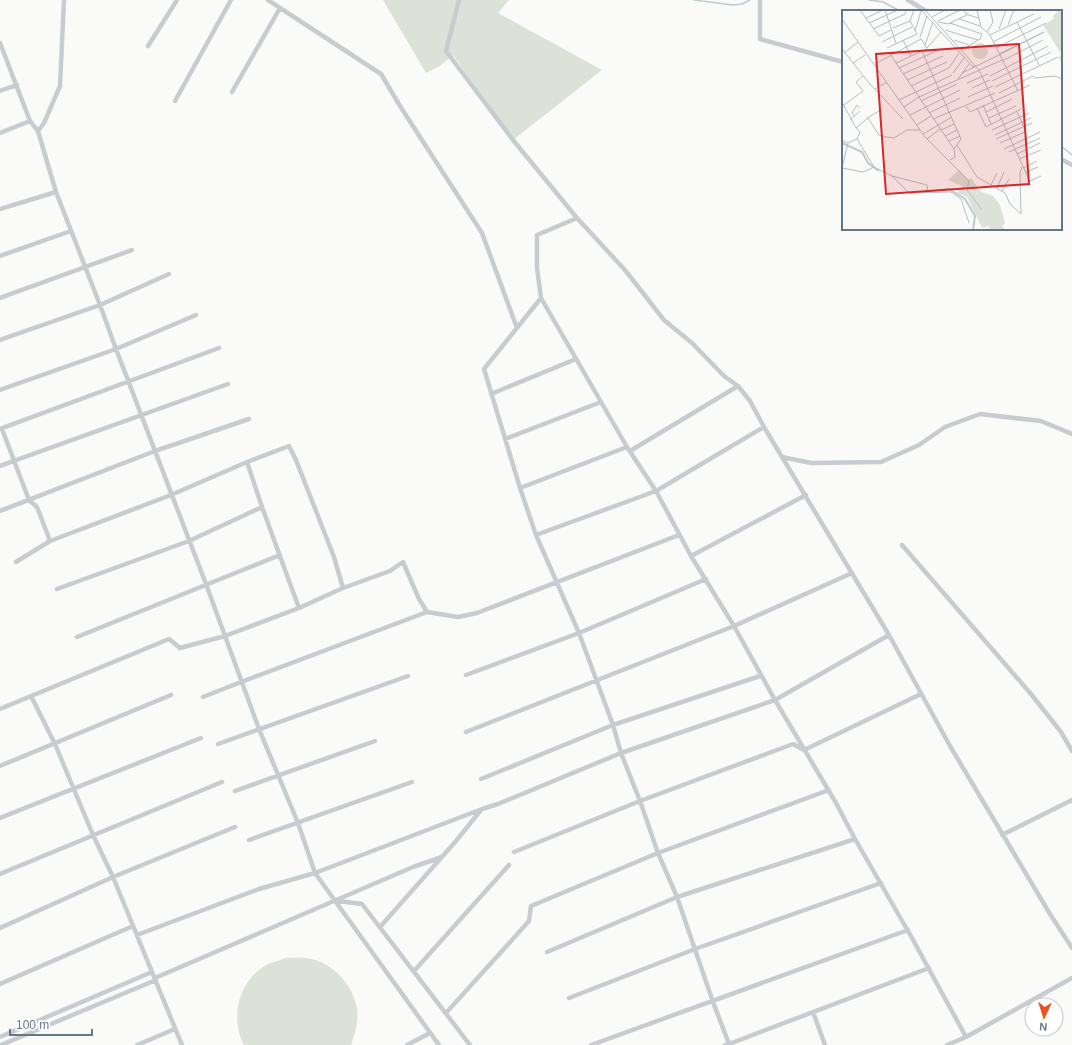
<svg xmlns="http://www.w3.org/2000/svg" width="1072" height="1045" viewBox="0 0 1072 1045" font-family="Helvetica,sans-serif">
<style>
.green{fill:#dce2d8}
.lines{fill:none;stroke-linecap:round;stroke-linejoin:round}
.stream{stroke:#becbcf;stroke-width:1.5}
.minor{stroke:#c8ccd0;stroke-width:4.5}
.inset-river{fill:none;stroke:#becbcf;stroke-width:2}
.inset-road{fill:none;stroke:#b5bec3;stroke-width:1}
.view{fill:#d62828;fill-opacity:0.15;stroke:#d62828;stroke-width:2}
.inset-edge{fill:none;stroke:#637785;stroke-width:2}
</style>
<rect width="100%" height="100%" fill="#fafaf8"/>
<path class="green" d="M383,0H509L498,13L602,70L513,140L453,55L440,66L426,73Z
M286,958C292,958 299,957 305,958C330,960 353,983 357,1009C359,1021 355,1033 351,1045H244C229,1017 239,979 268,964C274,962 280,960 286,958Z"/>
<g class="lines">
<path class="stream" d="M694,0L733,5L742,4L750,0
M869,0L883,2L900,11
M1061,146L1072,155"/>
<path class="minor" d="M268,0L381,74L400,106L482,233L517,328
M459,0L446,51L513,140L577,218L625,270L664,320L692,343L724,376L738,386L750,401L764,427L889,635L950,746L1050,914L1072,948
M760,0V39L843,62
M908,0L926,11
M0,43L30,121L38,131L56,192L100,305L116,349L206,584L259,729L298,823L315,873L439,1045
M148,46L177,0
M0,91L17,85
M232,92L280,8
M175,101L231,0
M38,131L44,123L60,86L64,0
M0,133L30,121
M1061,159L1072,165
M0,209L56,192
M577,218L537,235V268L541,298L627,447L656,491L691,556L734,626L775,700L836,803L855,839L912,938L966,1037
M0,256L71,231
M0,298L132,250
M541,298L484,369L520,488L536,535L579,633L613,725L621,753L640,801L658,853L677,897L713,1002L729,1044L725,1045
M0,340L100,305L169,274
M0,390L116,349L196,315
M491,394L576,359
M0,429L219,348
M2,429L29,500L37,507L50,541
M505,439L601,402
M630,451L738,386
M782,457L811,463L881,462L919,445L945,427L980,414L1041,421L1072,434
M247,462L262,507L299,608
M0,466L228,384
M520,488L627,447
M0,511L155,451L249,419
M536,535L656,491L764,427
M902,545L1031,694L1061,732L1072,751
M691,556L806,495
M16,562L50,541L171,495L247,462L289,446L296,460L334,557L343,588
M57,589L189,541L262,507
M77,637L280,555
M466,675L579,633L706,579
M31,696L55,744L93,835L113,877L182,1045
M203,697L241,682L427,612L458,617L477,613L679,535
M0,709L169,639L180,648L225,636L299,608L343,588L390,571L403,562L419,599L427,612
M466,732L734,626L852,573
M218,744L408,676
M0,766L171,695
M481,779L613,725L760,676
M235,791L375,741
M0,818L201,738
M1002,835L1072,800
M249,840L412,782
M514,852L640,801L793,744L804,750L921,694
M0,874L222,782
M338,901L362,904L470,1045
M380,927L456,841L481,810
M0,928L113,877L235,827
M137,935L259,889L315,873L482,809L498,804L621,753L775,700L889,635
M547,952L677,897L855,839
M414,971L509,865
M155,978L413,867L442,857
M0,984L133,926
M569,998L695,949L881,883
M813,1012L825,1045
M446,1013L529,921L531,906L658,853L829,790
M0,1037L152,972
M729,1044L929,968
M1,1045L156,980
M137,1045L175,1029
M407,1045L430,1033
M591,1045L908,930
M947,1045L966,1037L1072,978"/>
</g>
<g transform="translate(842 10)">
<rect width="220" height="220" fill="#fafaf8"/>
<path d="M217,0H220V53L216,47L220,45L201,15L212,9L211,6ZM130 41a8 8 0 1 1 16 0a8 8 0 1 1-16 0ZM117,160L126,170L129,168L139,182L151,186L158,195L163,213L160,216L163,220H149L146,216L140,218L125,187L115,183L120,176L106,170Z" fill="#dce2d8"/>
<path class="inset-river" d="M0,133L20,142L26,153L37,161M83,182L107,179L123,189L133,206L131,220"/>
<path class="inset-road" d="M18,0L37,26L49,20M43,0L54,33M79,0L130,56L133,57M83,0L137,60L188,172M122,0L124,4L136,8M135,0L139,17L148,25L176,81M90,7L103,0M24,8L41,0M0,9L83,127L127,171L125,180L140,200M117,9L138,16M68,11L75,24M96,11L118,0M91,12L83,35L85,39L80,41L119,129L112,139M96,12L106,14L125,5M175,12L197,55M27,13L56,0M108,13L140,24M166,15L172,0M51,18L68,11L72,0M31,19L63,4L65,0M157,19L164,0M103,20L136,30M73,21L79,1M145,22L151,12L148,0M148,25L192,4M78,27L85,6M61,30L69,46M112,30L127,35M40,32L70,17M151,32L199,7M45,38L75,24M85,38L99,22M154,38L204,13M0,39L27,73L61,109M120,40L138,29L140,24M2,43L16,32M48,44L112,139L113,147L108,150M157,44L202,22L157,45M160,51L201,30M11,53L23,45M54,53L80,41M33,54L79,29L83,35M57,58L99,39M111,63L122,48M120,63L157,45M61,64L101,46M148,66L206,36M116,69L127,54M65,70L105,52M150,71L209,42M125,73L146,64M69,76L107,58L117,43M153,77L216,47M130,78L148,70M33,79L45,72M157,83L191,66L193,68L213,66L220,69M126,87L151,76M57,90L110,65M79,91L115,74M0,92L14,118L26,108L37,125L44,127L52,128L65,120H78M2,95L21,81L14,72L21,66M141,95L149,114M124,96L128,102L188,75M62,97L77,87L160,50M135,98L144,117L179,99M144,102L170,89M175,102L182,117M87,103L118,88M68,105L118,80M13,106L10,103L15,95L18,98M25,108L37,101M147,108L174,96M91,109L153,83M8,110L18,101M75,115L89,106M14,118L18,122L15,129L32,157L50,166L67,183L109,182L119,189L127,213M99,120L112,114M150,120L187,103M81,124L110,107M153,125L189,108M103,126L115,120M85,129L98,119M154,129L190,113M1,131L6,133L15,129M107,131L118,126M158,133L183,122M115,135L135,167L163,183L168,194L179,204L178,163L180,157M162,139L198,122M167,142L198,128M175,144L198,133M177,149L199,140M0,158L21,162L32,157M0,158L6,133M182,158L195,151M184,162L196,157M50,166L85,175L86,183M188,171L199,166M149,175L155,163M155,178L162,162M160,181L167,169"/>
<path class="view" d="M177,34L187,174L44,184L34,44Z"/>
<rect width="220" height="220" class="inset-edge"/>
</g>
<g transform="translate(1044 1017) rotate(184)"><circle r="19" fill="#ffffff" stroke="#c1c9ce"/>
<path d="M0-3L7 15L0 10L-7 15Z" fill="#f04d22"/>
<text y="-6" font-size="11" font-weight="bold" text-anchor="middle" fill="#637785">N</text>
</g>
<path d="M10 1029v6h82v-6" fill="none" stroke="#637785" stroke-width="2"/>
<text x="16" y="1029" font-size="12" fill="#637785" stroke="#ffffff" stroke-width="3" paint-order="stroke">100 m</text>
</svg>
